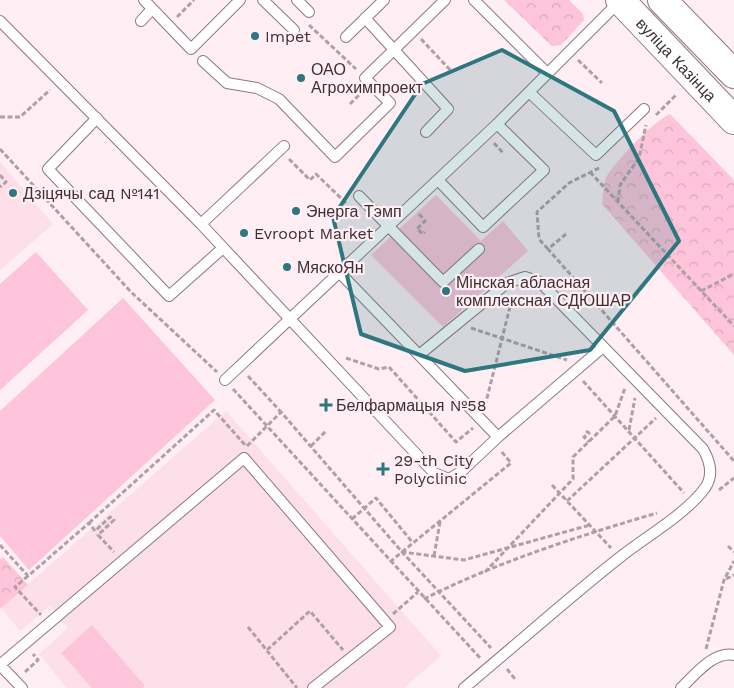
<svg xmlns="http://www.w3.org/2000/svg" width="734" height="688" viewBox="0 0 734 688" font-family="'Work Sans',sans-serif">
<style>
.built{fill:#fcdfe9}
.forest{fill:url(#forest-crowns)}
.pitch{fill:#fec4d9}
.lines{fill:none;stroke-linecap:round;stroke-linejoin:round}
.lane-casing{stroke:#8e767e;stroke-width:12}
.secondary-casing{stroke:#8e767e;stroke-width:30}
.path{stroke:#afa0a5;stroke-width:3;stroke-dasharray:5 2.5;stroke-linecap:butt}
.lane{stroke:#fff;stroke-width:10}
.secondary{stroke:#fff;stroke-width:28}
.marked{fill:#2e777f;fill-opacity:0.2;stroke:#2e777f;stroke-width:4;stroke-linejoin:round}
.poi-dot{fill:#2e777f;stroke:#ffeef3;stroke-width:2}
.labels{text-anchor:middle;stroke-width:4.5;stroke-linejoin:round;paint-order:stroke}
.poi-label{font-size:16px;fill:#3b3034;stroke:#ffeef3;text-anchor:start}
.street-label{font-size:16px;fill:#3b3034;stroke:#ffeef3}
</style>
<defs>
<pattern id="forest-crowns" width="20" height="18" patternUnits="userSpaceOnUse" patternTransform="scale(1.25)"><rect width="20" height="18" fill="#fec4d9"/><path d="M2 6a3 3 0 1 1 6 0M12 15a3 3 0 1 1 6 0" fill="none" stroke="#dba9bb"/></pattern>
</defs>
<rect width="100%" height="100%" fill="#ffeef3"/>
<path class="built" d="M0,162L53,224L0,270Z
M226,411L441,656L404,688H67L39,654L68,628L50,606L20,631L1,608Z"/>
<path class="forest" d="M504,0H569L583,14L584,20L561,45L552,46Z
M670,114L734,180V355L602,204C603,197 603,187 605,180C611,165 656,119 670,114Z
M3,557L28,585L0,609V559Z"/>
<path class="pitch" d="M436,195L481,241L503,221L528,251L443,327L371,255Z
M36,252L88,310L0,390V284Z
M123,298L215,400L29,570L0,536V411Z
M92,625L145,686L143,688H92L61,653Z"/>
<g class="lines">
<g class="lane-casing">
<path id="lane" d="M144,0L191,49L240,0
M263,0L294,30
M297,0L309,12
M474,0L548,74
M365,18L448,109L426,132
M0,21L201,224L434,473L449,479L462,471L498,437L602,348
M141,21L152,9
M346,37L384,0
M203,61L227,83L257,88L279,99L335,157L390,103L365,78L445,0
M529,92L596,155L644,109
M97,118L48,169L169,296L223,248
M438,180L483,227L544,170L497,124
M359,196L443,282L479,249
M201,224L284,146
M340,273L498,437
M419,355L507,283L525,277L540,282L703,449C710,461 714,475 705,488C685,515 645,537 619,558C566,600 516,645 464,688
M225,380L497,124L619,2
M1,664L244,458L390,627L313,688
M0,665L22,688
M681,688C695,675 713,651 734,655"/>
</g>
<g class="secondary-casing">
<g id="secondary">
<path id="s1" d="M620,0L734,120"/>
<path d="M662,0L734,74"/>
</g>
</g>
<path class="path" d="M177,17L194,0
M309,25L356,69
M421,39L452,72
M578,60L602,83
M350,104L362,92
M656,115L677,94
M0,117H20L50,90
M494,143L504,154
M0,149L131,292L217,372
M289,159L310,180L316,174L348,205
M590,172L734,326
M0,175L6,182L0,187
M618,202L620,185L639,158L646,125
M419,214L425,221L417,229L423,234L425,232
M566,234L548,249L734,461
M548,249L539,239L537,212L569,183L599,168
M701,291L734,274
M471,328L567,360
M346,358L379,369L389,367L456,442L473,428
M248,376L281,412
M583,381L684,493
M233,389L481,659
M485,406L513,295
M629,430L635,398
M586,431L589,433L584,437L589,442
M247,446L281,412L402,552L491,648
M311,446L326,431
M552,485L611,548
M719,490L734,478
M567,501L656,418
M352,519L376,498L413,543
M89,523L214,410L246,446
M0,545L28,576L89,523L95,531L110,517L114,520L98,535L114,552
M728,546L734,552
M402,552L511,463L501,451
M434,556L440,522
M390,562L402,552L464,560L590,525
M485,572L573,479V457L615,416L625,388
M28,576L15,587L41,615
M726,579L734,575
M424,599C497,562 579,536 657,513
M393,614L418,592
M248,627L297,688
M706,649L724,580L734,561
M267,650L310,611L343,650
M507,669L515,679
M25,672L38,660L33,654"/>
<use href="#lane" class="lane"/>
<use href="#secondary" class="secondary"/>
</g>
<path class="marked" d="M502,50L614,111L679,241L590,350L465,371L361,334L333,217L422,84Z"/>
<g class="poi-dot">
<circle cx="255" cy="36" r="5"/>
<circle cx="301" cy="78" r="5"/>
<circle cx="13" cy="193" r="5"/>
<circle cx="296" cy="211" r="5"/>
<circle cx="244" cy="233" r="5"/>
<circle cx="287" cy="267" r="5"/>
<circle cx="446" cy="291" r="5"/>
<path d="M323.5 397.5h5v5h5v5h-5v5h-5v-5h-5v-5h5z"/>
<path d="M380.5 461.5h5v5h5v5h-5v5h-5v-5h-5v-5h5z"/>
</g>
<g class="labels">
<g class="poi-label">
<text x="265" y="42">Impet</text>
<text x="311" y="75">ОАО<tspan x="311" dy="18">Агрохимпроект</tspan></text>
<text x="23" y="199">Дзіцячы сад №141</text>
<text x="306" y="217">Энерга Тэмп</text>
<text x="254" y="239">Evroopt Market</text>
<text x="297" y="273">МяскоЯн</text>
<text x="456" y="288">Мінская абласная<tspan x="456" dy="18">комплексная СДЮШАР</tspan></text>
<text x="336" y="411">Белфармацыя №58</text>
<text x="394" y="466">29-th City<tspan x="394" dy="18">Polyclinic</tspan></text>
</g>
<g class="street-label">
<text dy="6" stroke="none"><textPath href="#s1" startOffset="82">вуліца Казінца</textPath></text>
</g>
</g>
</svg>
